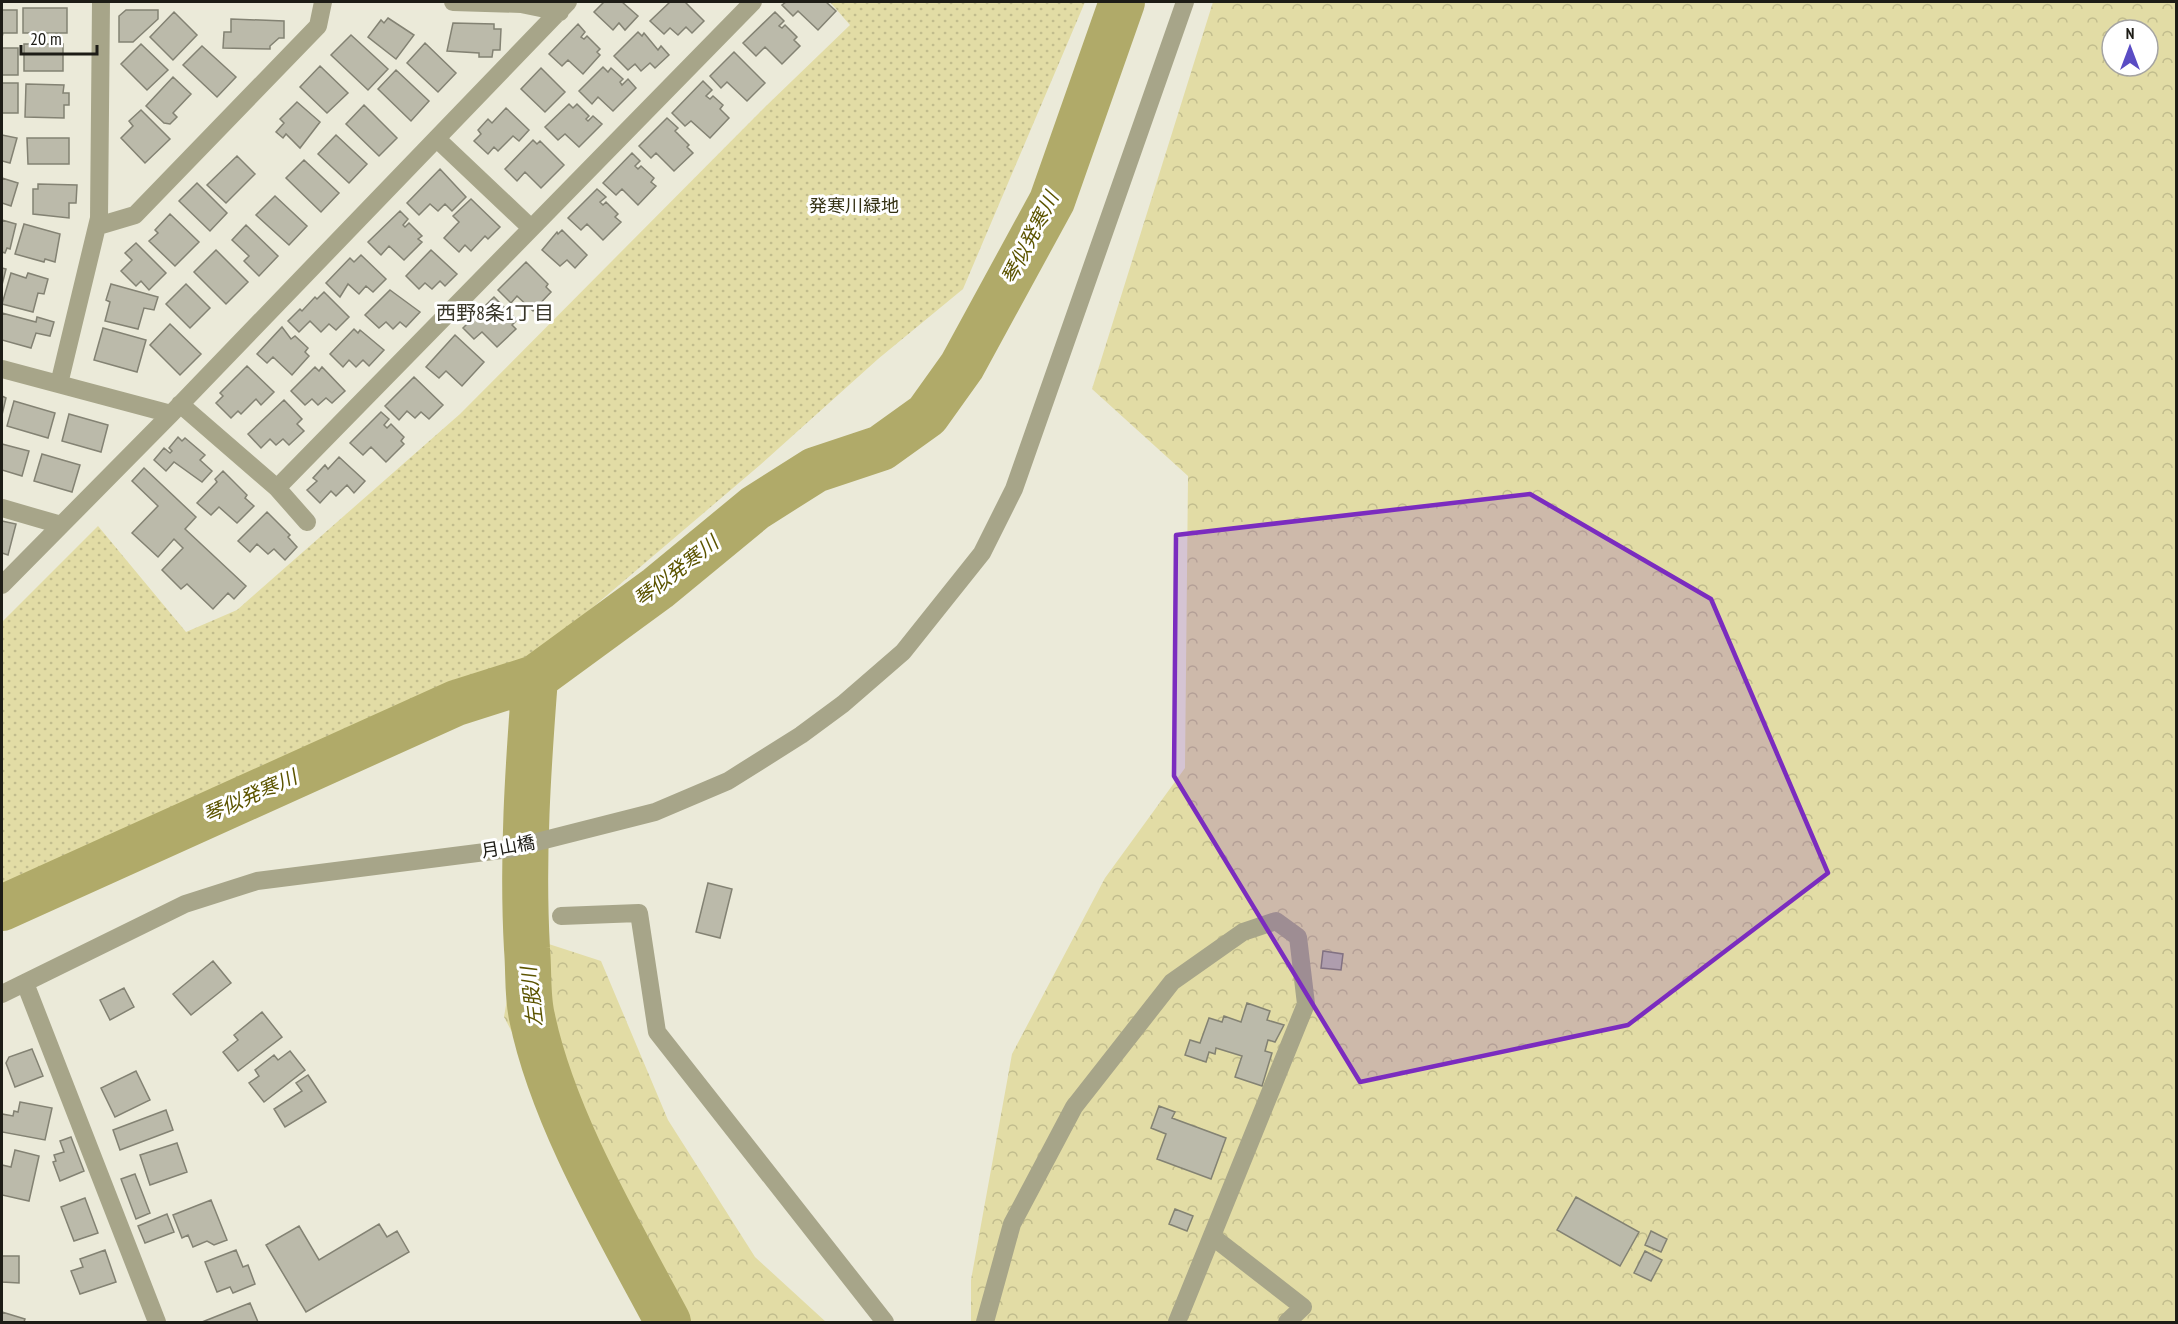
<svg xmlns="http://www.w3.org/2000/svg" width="2178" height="1324" viewBox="0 0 2178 1324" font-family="'PT Sans Narrow','Noto Sans JP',sans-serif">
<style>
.forest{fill:url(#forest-crowns);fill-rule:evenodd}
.park{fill:url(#park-dots)}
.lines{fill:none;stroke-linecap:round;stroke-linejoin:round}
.river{stroke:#b0aa69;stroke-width:46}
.building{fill:#bbbaaa;stroke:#838273;stroke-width:1.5}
.street{stroke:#a7a589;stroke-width:18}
.marked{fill:#7b2cbf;fill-opacity:0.2;stroke:#7b2cbf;stroke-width:4.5;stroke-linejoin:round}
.labels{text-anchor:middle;stroke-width:6;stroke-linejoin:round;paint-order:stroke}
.park-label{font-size:18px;fill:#333012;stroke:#fff}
.street-label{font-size:18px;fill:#1d1c16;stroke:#fff}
.water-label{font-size:20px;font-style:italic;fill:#5c5400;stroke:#fff}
.neighbourhood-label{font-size:20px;fill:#383629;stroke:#fff}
</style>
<defs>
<pattern id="forest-crowns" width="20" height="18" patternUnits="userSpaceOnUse" patternTransform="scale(1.5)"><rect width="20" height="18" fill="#e2dca5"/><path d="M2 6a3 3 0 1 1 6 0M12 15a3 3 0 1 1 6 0" fill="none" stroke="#c1bc8d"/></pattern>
<pattern id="park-dots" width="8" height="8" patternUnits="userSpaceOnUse" patternTransform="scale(1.5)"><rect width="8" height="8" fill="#e2dca5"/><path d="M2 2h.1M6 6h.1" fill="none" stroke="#c1bc8d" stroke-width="1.8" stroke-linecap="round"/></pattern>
</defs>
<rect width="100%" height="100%" fill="#ebead9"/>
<path class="forest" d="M1213,2H2176V1322H971V1280L1012,1054L1105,878L1185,768L1188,476L1092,389ZM2112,30H2148V66H2112Z
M518,934L601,961L668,1120L755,1257L826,1322H675L661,1277L575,1150L504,1017Z"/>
<path class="park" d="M830,2H1085L963,289L878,359L760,465L531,660L348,736L2,891V622L98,526L186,632L237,610L460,414L765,107L850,25Z"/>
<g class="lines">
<path class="river" d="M535,678C528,768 522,859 527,949C529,971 527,996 532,1017C553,1119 619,1230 668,1322
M2,908L456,703L535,678L658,588L755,508L815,470L881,448L927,415L962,366L1052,201L1122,2"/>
</g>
<path class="building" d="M604,2H622L638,16L625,30L619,23L613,30L594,12Z
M670,2H685L704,21L692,33L686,27L678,35L670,28L664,34L650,21Z
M786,2H826L836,11L818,30L798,11L793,16L782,5Z
M23,8H67V33H23Z
M2,10H17V33H3L2,37Z
M126,10H158V19L133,42H119V16Z
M174,12L197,35L173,60L150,37Z
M775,12L784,21L779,26L782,28L785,25L797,37L794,40L800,46L782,64L765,47L756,56L743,43Z
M388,18L414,35L396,59L368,37L381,20L384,23Z
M231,19L284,21V38H279L270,46V49L223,48L224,32H231Z
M453,23L494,24V29H501L500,50H493L492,57H479V53L447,51Z
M578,24L585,32L581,37L584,39L587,36L600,49L597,52L600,55L583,74L568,60L562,66L549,54Z
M638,32L642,36L644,33L658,50L661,46L669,55L655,68L650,63L641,71L635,64L628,70L614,56Z
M351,35L388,69L368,90L331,55Z
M425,43L456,73L438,92L407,63Z
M24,44H63V71H24Z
M141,44L168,70L147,90L121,64Z
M202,46L236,77L217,97L183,65Z
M2,48H18V75H2Z
M734,52L765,83L747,101L727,82L721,88L710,76Z
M320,66L348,93L327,113L300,87Z
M603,67L608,72L611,68L623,79L620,82L622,85L628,79L636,88L613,111L598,97L592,104L579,91Z
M541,68L565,92L545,112L521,89Z
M396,70L429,101L411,121L378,89Z
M173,77L191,94L173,113L177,117L170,124L164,123L146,106Z
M703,81L712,90L706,96L710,99L713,96L723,105L720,109L729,118L710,138L691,121L685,126L672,113Z
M2,83H18V113H2Z
M26,84L64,85L63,93H69V105H64V118L25,117Z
M297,102L320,122L300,148L286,134L283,138L276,132L284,123L280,119Z
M569,104L573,108L577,104L589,116L586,119L588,121L593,116L602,124L579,147L565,134L558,140L545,127Z
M364,105L397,138L379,156L346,124Z
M506,108L529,130L519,141L513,136L498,151L494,147L488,154L474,141L481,134L478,130L488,119L492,123Z
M141,110L170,139L145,163L121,138L133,126L129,121Z
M667,118L678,128L675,131L689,145L687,147L693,153L674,171L656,153L651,158L639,146Z
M2,135L17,138L10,163L2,161Z
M336,135L367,164L349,183L318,154Z
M27,138H69V164H28Z
M533,140L537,144L540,141L564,165L541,188L525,172L517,181L505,169Z
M632,153L640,161L635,166L638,169L641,166L654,178L651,182L656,186L638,205L622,189L616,195L603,183Z
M237,156L255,174L226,203L207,185Z
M304,160L339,193L321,212L286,178Z
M440,169L466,197L452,211L445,204L438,211L430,204L419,215L407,203Z
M2,178L18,183L11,206L2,203Z
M197,183L227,213L210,231L179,201Z
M38,184L77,185L76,203H69V218L33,214V189H38Z
M597,189L606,197L600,202L603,205L606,202L618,214L615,217L621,222L603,240L587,224L581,230L568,218Z
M275,196L307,226L289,245L256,215Z
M471,199L500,227L488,239L485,236L471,251L465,245L459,252L444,238L459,222L453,216Z
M400,211L408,219L403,225L405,227L409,223L422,236L418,239L422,242L404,260L389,246L381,255L368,242Z
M170,214L199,242L175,266L149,241L158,233L155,230Z
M2,220L16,224L10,249L7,248L5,253L2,252Z
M24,224L60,234L55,262L45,259L44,262L15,254Z
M246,225L278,256L259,276L244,261L249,256L232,240Z
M562,230L587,255L575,268L567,260L560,266L542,250L557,232L558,234Z
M136,243L166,273L149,290L141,281L136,286L121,271L132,260L125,253Z
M216,250L248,282L226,304L194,272Z
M431,250L457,274L445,286L440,281L432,289L425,283L419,289L406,276Z
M361,255L386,279L373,292L366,286L359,294L348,284L340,297L326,283L350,258L354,262Z
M526,262L548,284L546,287L551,292L533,311L517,296L511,303L498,290Z
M2,268L6,269L2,285Z
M11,273L26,278L28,273L48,279L44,294L38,293L33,312L2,304Z
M111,284L158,297L154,310L144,308L138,329L105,321L110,302L106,300Z
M186,284L210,308L190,328L166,304Z
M390,290L420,312L406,327L400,322L393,329L386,322L379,328L365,315Z
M324,292L349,317L336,330L329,324L321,332L310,321L299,332L288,321L300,309L302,311L315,297L317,299Z
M494,297L517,320L512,325L516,329L497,347L482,332L474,339L463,328Z
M2,313L36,322L37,317L54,322L50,336L36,333L31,348L2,340Z
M170,324L201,354L180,375L150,345Z
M282,327L291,339L295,336L308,348L305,352L309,356L292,375L273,357L267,363L257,354Z
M103,328L146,340L137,372L94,360Z
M354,329L358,333L360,330L384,350L369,366L363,360L356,367L349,360L343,367L330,354Z
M455,335L484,362L462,386L446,371L439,378L426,367Z
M247,366L274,392L261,405L256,399L241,414L238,411L231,418L216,403L223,396L220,393Z
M315,367L319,371L322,367L345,391L332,403L326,398L318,405L312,399L305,405L291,391Z
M414,377L443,405L429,419L421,412L415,418L407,411L399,420L385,406Z
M2,396L6,398L2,415Z
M284,400L302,419L297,424L304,431L289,445L283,439L276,445L270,439L261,448L248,434Z
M14,401L55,413L48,438L7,426Z
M381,412L389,419L384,425L387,428L391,424L404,437L401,441L404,444L386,462L371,447L363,455L350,443Z
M69,414L108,425L101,452L62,441Z
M178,437L182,441L185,438L205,455L200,460L212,471L202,482L174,462L166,471L154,460L164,448L170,453L172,451L169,448Z
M2,444L29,451L22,476L2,470Z
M42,454L80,465L72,492L34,481Z
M339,457L365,481L354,493L347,485L336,496L331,491L320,503L307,490L317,481L313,478L325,465L328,469Z
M144,468L196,517L185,529L246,586L234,599L228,593L213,609L187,584L181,589L162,570L183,548L174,539L158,557L132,533L158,506L132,481Z
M223,471L247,495L245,498L254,506L237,523L219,507L211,515L197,503L217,482L215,479Z
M267,512L290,535L288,537L297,547L285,560L274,549L268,554L257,544L250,552L238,541Z
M2,521L16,524L8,555L2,553Z
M708,883L732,889L720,938L696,932Z
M1323,951L1343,954L1341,970L1321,968Z
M213,961L231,983L191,1015L173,994Z
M124,988L134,1007L110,1020L100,1000Z
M1247,1003L1270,1011L1267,1020L1284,1025L1275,1042L1268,1040L1265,1051L1272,1053L1262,1086L1235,1077L1242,1056L1216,1048L1215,1054L1209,1052L1206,1062L1185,1055L1190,1040L1200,1043L1209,1018L1222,1022L1224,1016L1241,1022Z
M262,1012L282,1037L238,1071L223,1052L238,1040L234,1035Z
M32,1049L43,1076L15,1087L6,1063L9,1057Z
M290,1051L305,1070L264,1102L249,1083L259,1076L255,1070L274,1055L278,1060Z
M136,1071L150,1100L115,1117L101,1088Z
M308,1075L326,1102L285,1127L274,1109L302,1091L296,1083Z
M20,1102L52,1108L45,1140L2,1132V1114L13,1116L14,1111L18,1112Z
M1159,1106L1175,1112L1172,1118L1226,1138L1211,1179L1157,1159L1166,1134L1151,1128Z
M166,1110L173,1130L120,1150L113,1130Z
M71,1137L84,1171L60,1181L53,1162L56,1161L54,1155L64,1152L60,1141Z
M177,1143L187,1172L150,1185L140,1155Z
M15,1150L39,1156L29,1201L2,1195V1165L11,1167Z
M135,1174L150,1213L136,1219L121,1179Z
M1576,1197L1639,1232L1620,1266L1557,1230Z
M85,1198L98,1233L74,1241L61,1207Z
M211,1200L227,1240L214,1245L207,1241L193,1247L188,1235L182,1238L173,1215Z
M1175,1209L1193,1216L1187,1231L1169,1224Z
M167,1214L174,1232L145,1243L138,1226Z
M379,1224L387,1237L397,1231L409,1252L306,1312L266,1245L299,1226L319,1260Z
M1651,1231L1667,1239L1661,1252L1645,1245Z
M105,1250L116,1282L80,1294L71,1271L83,1267L80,1259Z
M236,1250L243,1267L248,1265L255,1284L233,1293L230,1287L217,1292L205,1262Z
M1645,1251L1662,1260L1651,1281L1634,1273Z
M2,1256H19V1283L2,1282Z
M250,1303L258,1322H202Z
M2,1312L25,1319L24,1322H2Z"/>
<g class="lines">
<path class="street" d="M453,2L521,4L560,12
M437,139L531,228
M98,226L135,215L318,26L323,2
M2,369L171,414
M59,384L99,218L101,2
M180,404L277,488L307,522
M277,488L753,2
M2,508L61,525
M2,585L171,414L568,2
M561,916L639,913L657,1032L885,1322
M25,983L157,1322
M2,994L185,904L257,881L509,849L655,812L728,781L801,735L843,704L903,652L982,553L1014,489L1185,2
M1213,1237L1303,1307L1287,1322
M985,1322L1012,1224L1074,1107L1172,982L1243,932L1276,921L1298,937L1306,1004L1177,1322"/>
</g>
<path class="marked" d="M1530,494L1711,599L1828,873L1628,1025L1360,1082L1174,776L1176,535Z"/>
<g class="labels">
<g class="park-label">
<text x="854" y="212">発寒川緑地</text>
</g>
<g class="street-label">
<text transform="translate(508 847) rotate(-10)" y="6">月山橋</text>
</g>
<g class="water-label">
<text transform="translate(1030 238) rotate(-63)" y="7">琴似発寒川</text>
<text transform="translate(676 571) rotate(-38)" y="7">琴似発寒川</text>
<text transform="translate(250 796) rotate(-24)" y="7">琴似発寒川</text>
<text transform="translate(532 997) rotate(-97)" y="7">左股川</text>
</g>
<g class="neighbourhood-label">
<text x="495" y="320">西野8条1丁目</text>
</g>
</g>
<rect width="2178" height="1324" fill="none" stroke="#1d1c16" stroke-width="6"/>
<g transform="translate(2130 48)"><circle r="28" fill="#ffffff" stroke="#a5a4a2" stroke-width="1.5"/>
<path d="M0-4.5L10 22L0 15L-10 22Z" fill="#5a4cc4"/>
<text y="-9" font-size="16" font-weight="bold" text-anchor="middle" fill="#1d1c16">N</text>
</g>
<path d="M21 45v9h76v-9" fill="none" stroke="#1d1c16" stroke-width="3"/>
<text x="30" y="45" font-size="18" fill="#1d1c16" stroke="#ffffff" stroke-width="4.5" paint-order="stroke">20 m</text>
</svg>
